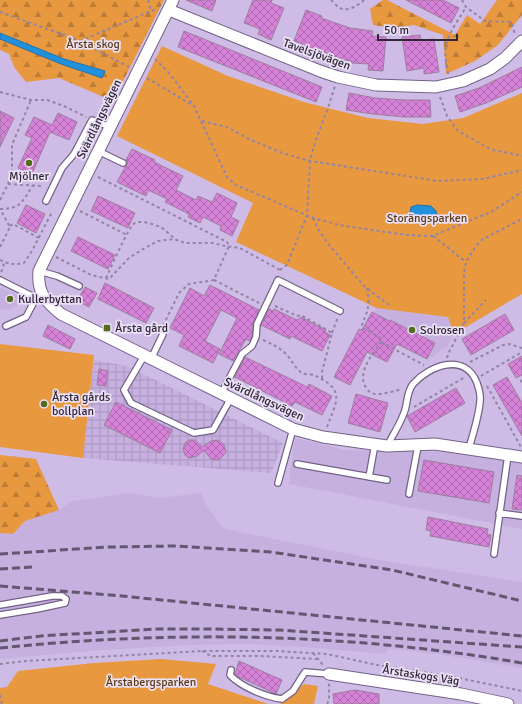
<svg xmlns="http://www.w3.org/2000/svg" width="522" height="704" viewBox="0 0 522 704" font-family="Signika,sans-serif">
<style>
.built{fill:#c6b0e0}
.industrial{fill:url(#industrial-grid)}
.forest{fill:url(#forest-firs)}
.green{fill:#e8983e}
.water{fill:#2190dd;stroke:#2570ab}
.building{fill:url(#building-cross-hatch);stroke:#9d7d9d}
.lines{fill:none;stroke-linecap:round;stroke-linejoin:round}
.service-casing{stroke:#736287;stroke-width:8}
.minor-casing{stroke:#736287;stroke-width:13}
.path{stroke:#9284a4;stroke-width:2;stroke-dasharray:3 3;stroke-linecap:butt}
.service{stroke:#fff;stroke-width:5.5}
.minor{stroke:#fff;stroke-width:11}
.rail{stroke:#635770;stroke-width:3;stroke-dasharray:8 4;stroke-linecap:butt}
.poi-dot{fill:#526b1d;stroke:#ebe1f7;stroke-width:1.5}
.labels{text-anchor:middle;stroke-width:3.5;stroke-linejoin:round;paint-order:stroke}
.park-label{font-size:12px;fill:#5d3b14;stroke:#ebe1f7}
.street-label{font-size:12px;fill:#2f2737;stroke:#ebe1f7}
.poi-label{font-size:12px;fill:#2f2737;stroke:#ebe1f7;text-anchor:start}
</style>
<defs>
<pattern id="industrial-grid" width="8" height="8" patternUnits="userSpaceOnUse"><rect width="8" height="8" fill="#c6b0e0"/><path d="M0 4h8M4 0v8" fill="none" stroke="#aa97c1"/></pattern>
<pattern id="forest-firs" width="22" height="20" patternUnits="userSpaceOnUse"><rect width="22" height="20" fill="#e8983e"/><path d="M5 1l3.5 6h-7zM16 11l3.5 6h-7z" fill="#bc7c35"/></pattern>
<pattern id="building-cross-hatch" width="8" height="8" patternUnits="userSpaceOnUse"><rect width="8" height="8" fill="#d582d8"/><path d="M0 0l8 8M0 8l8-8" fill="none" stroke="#ad6ab0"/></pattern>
</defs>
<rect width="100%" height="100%" fill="#cfbce6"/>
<path class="built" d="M0,288L22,297L18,304L9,310L0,309Z
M376,308L448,317L454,334L447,348H444L432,358L428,356L427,359L364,326L371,312L373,313Z
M296,438L345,450L462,452L522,463V529L289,484L293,448Z
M130,493L159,498L201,493L205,503L223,528L244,533L380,560L522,582V668L437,654L389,649L384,654L316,648L251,644L187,645L103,650L0,659V533L13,534L25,521L59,510L72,501Z"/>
<path class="industrial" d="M94,360L127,366L283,443L271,473L83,458Z"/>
<path class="forest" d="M0,0H164L113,101L59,78L26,82L14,67L9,54L0,50Z
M383,0H387L455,35L467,15L480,24L497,0H522V15L498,45L475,61L446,74L443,35L414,25L393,28L373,25L370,9Z
M0,455L36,459L59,510L25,521L13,534L0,533Z"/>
<path class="green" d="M162,46L228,76L304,102L368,118L423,124L463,118L522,93V294L454,334L448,317L376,308L362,301L236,242L253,203L117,136Z
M0,344L94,355L83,458L0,447Z
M161,659L216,664L208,684L268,704H0V688L7,687L18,671L94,663Z
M304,684L318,686L314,704H280Z"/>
<path class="water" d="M0,33L64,59L105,71L102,78L61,64L0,39Z
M417,205L431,206L436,211L437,217C426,224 418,223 410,213L411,207Z"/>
<path class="building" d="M186,0H216L212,11Z
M253,0H272L271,3L284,8L271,40L258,34L260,29L244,23Z
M406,0H443L459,8L451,23Z
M306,10L322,16L321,18L350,28L373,31L372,36L386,37L383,71L368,70L369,64L352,63V61L344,60L323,52L321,58L307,52L309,47L294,41Z
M184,31L322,87L316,102L178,47Z
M420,35L421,40L434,39L439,72L424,74V68L407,71L402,37Z
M522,67V87L486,103L460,112L455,96L479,88Z
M349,93L375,98L405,100H430L431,117H404L373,114L346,110Z
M0,111L14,118L0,147Z
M58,113L77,122L69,140L50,132L32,174L18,168L32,138L25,135L34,117L52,125Z
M132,149L155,160L154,162L183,176L176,190L196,200L198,196L212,202L217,193L237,203L231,217L239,221L232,236L220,230L221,226L203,217L200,223L188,217L189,214L165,202L167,199L148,190L146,196L117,182L127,164L128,162L126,160Z
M98,196L135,213L128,228L91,211Z
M26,205L45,214L36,233L17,223Z
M78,237L115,255L108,269L71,251Z
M105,283L154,308L146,323L98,299Z
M210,285L259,310L253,322L252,336L250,341L246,339L233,361L219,354L237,318L221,310L205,341L220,349L213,363L179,346L184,335L170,328L190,288L204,296Z
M85,287L97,293L89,307L77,301Z
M269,309L273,311L274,309L297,320L301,317L326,330L325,332L330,335L322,351L291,336L290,339L261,325Z
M372,312L389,321L390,320L435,343L427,359L397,344L387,362L367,352L350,385L334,377L359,329L362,330Z
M505,314L514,330L471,355L462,339Z
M48,325L75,339L70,349L43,336Z
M522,356V375L516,378L508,364Z
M245,357L301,384L307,387L309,384L332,396L322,415L295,402L292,406L235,377Z
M99,369L108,371L106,386L97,385Z
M507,377L522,403V436L493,385Z
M456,388L465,403L415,432L407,416Z
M356,394L388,403L380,432L348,423Z
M116,402L172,430L160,453L104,425Z
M189,440H195L202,447L211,441L218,440L224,445L226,452L221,458L218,460L211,459L204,450L197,456L190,458L185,455L183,449L185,443Z
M424,460L494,472L489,503L418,491Z
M517,475L522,476V510L512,509Z
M428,517L488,529L487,534L491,535L489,547L430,536L431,531L426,530Z
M239,661L282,680L276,694L237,676L235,674Z
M355,690L379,694V704H334L333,694Z"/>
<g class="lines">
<g class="service-casing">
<path id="service" d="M98,151L123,163
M46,201L62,168L74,154L92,120L110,127
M39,271L57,276L79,286
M0,280L36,298L42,295
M6,326L26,317L36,298
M144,356L124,390L131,403L194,433L213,430L231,398
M151,359L163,334
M221,394L242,354L252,346L256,337L257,324L278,280L340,311
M387,446C393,435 400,424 404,413C408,403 406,393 413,384C430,365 465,352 477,383C479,389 481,395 480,401C479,416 473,434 469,448
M297,464L387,480
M369,477L375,444
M278,483L293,429
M409,494L418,446
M499,513L522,516
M494,554L508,455
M0,605L52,596H62L66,599L65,603L37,609L0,615
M231,670L230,675C241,687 266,697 282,699L293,691L305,672L329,674"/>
</g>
<g class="minor-casing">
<path id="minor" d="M173,0L39,271C37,292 45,301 61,314L293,429L323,437L387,446L435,444L522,457
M169,10L320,71L338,77L376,85L436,87L463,81L490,69L505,58L522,41
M329,674L461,694L508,704"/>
</g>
<path class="path" d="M148,0L151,11
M331,0C333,2 336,5 338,7C346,13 358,6 364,0
M462,0L466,7L485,21L511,22L515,34
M0,12L78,40L129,67
M80,41L156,9
M155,59L169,73L194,106L227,177L236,185L313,218L339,225L406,235L432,236L491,212L522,192
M448,74C447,65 444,55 446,46C449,32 459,19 466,7
M147,78L192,105
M0,92L31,100H47L64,106L86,117
M440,97L447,116L457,130L490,149L522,156
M202,121L227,127L249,139L282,153L310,161L438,181L483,179L522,170
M98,177L227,242L229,246L214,280L189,284L179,293L163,326
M8,184L42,186
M0,200L8,184L12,171V145L31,100
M0,209C21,209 23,201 33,185
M80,211L127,235
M313,218L318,229L329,245L364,286L389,305
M10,226L13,224L39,238
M433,236L466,262
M0,247L10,227L0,209
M56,257L91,275L109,279L129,258L143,249L158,241L174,239L185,243H213L225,246L240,248L280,270
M0,260C9,264 14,265 24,263L33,249L52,212
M280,270L287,265L307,215L310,161L315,142L327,111L335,86
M1,272L3,268L4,262
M106,278C110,270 129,225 135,223C141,220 154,224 160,227C165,229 170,235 174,238
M214,280L259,303
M367,288C370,306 368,311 361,327L379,337L381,342L424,365
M275,306L297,316L301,315L332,333L322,372V379
M464,323L486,300
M332,333L338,317
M263,340C272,344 279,347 286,354C292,360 295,369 302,373C306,375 311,374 314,375C346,390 337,400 327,427
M381,342C373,354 355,374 367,389C370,393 373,394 377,394C385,394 394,391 402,389
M447,358L448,354L464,323V273L466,262L476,246L483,239L522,219
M470,362L503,345L509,344L522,348
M481,376L522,352
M522,380L521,381L522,383
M487,386L521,447
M414,407L465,377
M202,651L211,656H260L317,659
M313,653L323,665
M0,664L26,661L202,651H277L327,654L377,665L449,676L522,691
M0,695L2,704
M327,704L329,700V683"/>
<use href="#service" class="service"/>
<use href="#minor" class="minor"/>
<path class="rail" d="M0,554L108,547L176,546L271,552L392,570L522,601
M0,569L32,567
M0,586L122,596L522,636
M0,641L41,636L155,629H208L279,630L522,647
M0,648C174,630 349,633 522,663"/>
</g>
<g class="poi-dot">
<circle cx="29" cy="163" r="4"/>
<circle cx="10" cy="299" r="4"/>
<rect x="103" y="324" width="8" height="8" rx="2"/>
<circle cx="412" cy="330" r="4"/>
<circle cx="44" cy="404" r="4"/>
</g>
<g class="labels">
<g class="park-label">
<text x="93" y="48">Årsta skog</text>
<text x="427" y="222">Storängsparken</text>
<text x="151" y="686">Årstabergsparken</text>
</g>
<g class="street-label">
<text transform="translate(317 54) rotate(20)" y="4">Tavelsjövägen</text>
<text transform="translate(99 119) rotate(-64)" y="4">Svärdlångsvägen</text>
<text transform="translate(264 399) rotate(25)" y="4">Svärdlångsvägen</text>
<text transform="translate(421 675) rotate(9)" y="4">Årstaskogs Väg</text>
</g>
<g class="poi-label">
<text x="29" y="180" text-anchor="middle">Mjölner</text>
<text x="18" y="303">Kullerbyttan</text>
<text x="115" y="332">Årsta gård</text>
<text x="420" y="334">Solrosen</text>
<text x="52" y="401">Årsta gårds<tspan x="52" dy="14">bollplan</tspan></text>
</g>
</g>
<path d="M378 34v6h79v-6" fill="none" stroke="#2f2737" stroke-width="2"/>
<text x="384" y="34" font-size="12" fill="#2f2737" stroke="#ebe1f7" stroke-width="3" paint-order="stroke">50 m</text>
</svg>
